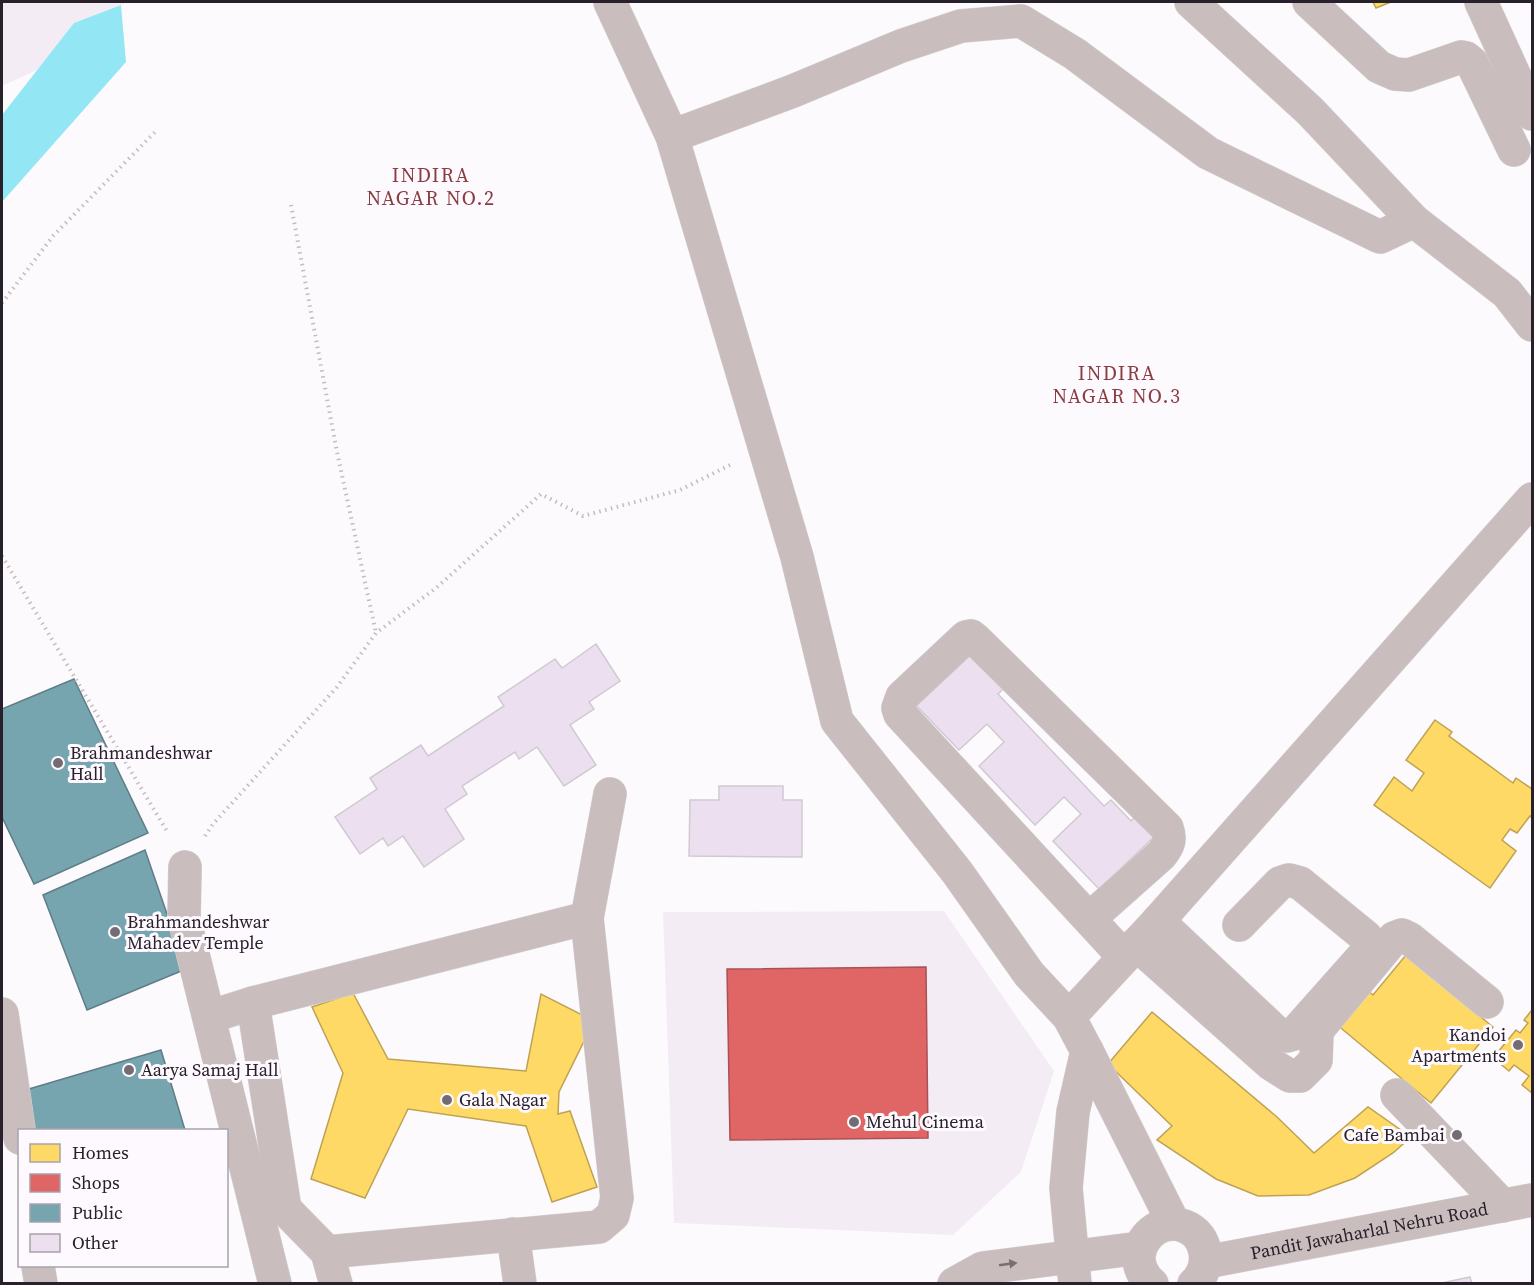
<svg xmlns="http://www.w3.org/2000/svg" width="1534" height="1285" viewBox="0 0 1534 1285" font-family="'Source Serif 4',serif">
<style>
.built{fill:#f3ecf5}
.water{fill:#93e6f4}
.homes{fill:#ffd966;stroke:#bea254;stroke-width:1.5}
.shops{fill:#e06666;stroke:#a95154;stroke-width:1.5}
.public{fill:#76a5af;stroke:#5f7d87;stroke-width:1.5}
.building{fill:#ece0f0;stroke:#cfcad0;stroke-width:1.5}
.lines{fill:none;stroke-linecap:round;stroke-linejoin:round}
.minor-casing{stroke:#d7d4d7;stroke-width:34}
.path{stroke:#c4bdbd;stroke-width:4;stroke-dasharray:1.5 4.5;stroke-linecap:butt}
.minor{stroke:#cabdbd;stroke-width:33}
.oneway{fill:#796e74}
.poi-dot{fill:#736c74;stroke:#fef9ff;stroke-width:2}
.labels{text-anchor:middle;stroke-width:6;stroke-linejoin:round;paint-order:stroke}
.poi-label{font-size:18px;fill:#28202a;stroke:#fef9ff;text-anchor:start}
.street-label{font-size:18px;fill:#28202a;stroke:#fef9ff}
.neighbourhood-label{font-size:20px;letter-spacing:1.5px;fill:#873e3f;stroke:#fef9ff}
</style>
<rect width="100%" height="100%" fill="#fdfafe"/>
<path class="built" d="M2,2H128L74,23L39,69L2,86Z
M944,911L1054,1071L1021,1172L953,1235L674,1223L663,912Z"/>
<path class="water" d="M121,5L126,62L2,202V115L74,23Z"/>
<path class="homes" d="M1373,2H1391L1376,8Z
M1435,720L1452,732L1449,736L1513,783L1516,778L1532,789V818L1530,816L1517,833L1510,829L1502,840L1516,851L1490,888L1374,805L1394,777L1412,791L1424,773L1406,760Z
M1406,955L1493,1027L1431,1103L1330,1019L1359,983L1373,995Z
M353,993L388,1059L526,1071L541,994L594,1021L559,1092L558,1114L570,1111L597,1187L552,1202L526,1126L408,1109L365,1198L311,1179L343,1073L312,1007Z
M1532,1010V1093L1522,1085L1529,1076L1514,1065L1509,1071L1493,1058L1516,1030L1520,1033L1528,1023L1524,1020Z
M1152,1012L1277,1117L1314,1153L1368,1107L1411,1137L1393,1153L1355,1178L1309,1195L1258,1196L1216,1179L1157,1140L1172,1126L1108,1064Z"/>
<path class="shops" d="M926,967L928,1138L730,1140L727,969Z"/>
<path class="public" d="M74,679L148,833L34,884L2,817V709Z
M145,850L186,969L87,1010L43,895Z
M161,1050L185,1130H34L22,1091Z"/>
<path class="building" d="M596,644L620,681L589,702L594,709L570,725L596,765L564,786L537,747L519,759L515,752L462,786L467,794L445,809L464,839L424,867L403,836L388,846L383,838L360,854L335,817L377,789L370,778L421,745L428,756L504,706L498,697L555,659L562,668Z
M970,645L1007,685L998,694L1104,806L1111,800L1131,821L1136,816L1155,836L1099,889L1053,841L1081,814L1064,797L1035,825L979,766L1004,742L987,724L959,750L911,700Z
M719,786H783V800H802V857L689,856L690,800H719Z
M1470,1277L1472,1284H1437Z"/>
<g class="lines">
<g class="minor-casing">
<g id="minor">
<path d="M610,2L672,136L797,557L837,721L957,872L1029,974L1069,1017"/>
<path d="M1191,2L1310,111L1414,221"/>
<path d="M1309,2L1379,67L1395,74L1409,75L1461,57L1466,58L1472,63L1514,150"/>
<path d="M1481,2L1532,114"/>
<path d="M672,136L793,91L901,46L961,26L1021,21L1075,54L1208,153L1380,237L1414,221L1507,293L1532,325"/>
<path d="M185,867L184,918L275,1284"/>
<path d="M1089,919L1161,855C1169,845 1171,839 1167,828L976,640L971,636L966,637L902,697L898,708L900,714L1089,919L1124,957"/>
<path d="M1158,921L1278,1034L1287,1036L1294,1034L1366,953L1370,944L1366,937L1300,883L1289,880L1280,883L1239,925"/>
<path d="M1136,944L1271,1064L1290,1076H1300L1316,1060L1317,1033L1320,1027L1394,938L1402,935L1410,939L1487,1002"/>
<path d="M253,1003L285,1209L327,1252L336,1284"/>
<path d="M2,1014L20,1138"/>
<path d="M209,1017L253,1003L587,918L610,794"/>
<path d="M1087,1051L1069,1017L1158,921L1532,499"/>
<path d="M1397,1095L1503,1206"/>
<path d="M513,1234L520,1284"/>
<path d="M327,1252L599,1227L613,1215L617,1198L587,918"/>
<path id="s1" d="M1206,1262L1532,1200"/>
<path d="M38,1266L41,1284"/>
<path d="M954,1284L983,1268L1140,1248"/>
<path d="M1075,1284L1066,1188L1073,1112L1087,1051L1174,1224"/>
<path d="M1152,1284C1143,1277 1138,1265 1139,1255C1142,1234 1163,1218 1184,1226C1209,1235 1212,1268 1194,1284"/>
</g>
</g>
<path class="path" d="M291,205L337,452L376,633
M2,303L53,236L157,130
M2,556L168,833
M205,836L213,824L337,687L376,633L436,588L541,494L583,516L680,490L730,465"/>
<use href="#minor" class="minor"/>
</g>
<defs><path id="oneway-solid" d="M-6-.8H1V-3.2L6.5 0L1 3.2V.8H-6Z" transform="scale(1.5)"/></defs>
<use class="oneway" href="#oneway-solid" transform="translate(1008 1264) rotate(-8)"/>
<g class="poi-dot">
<circle cx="58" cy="763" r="6"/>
<circle cx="115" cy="932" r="6"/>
<circle cx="1518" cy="1045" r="6"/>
<circle cx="129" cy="1070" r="6"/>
<circle cx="447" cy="1100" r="6"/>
<circle cx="854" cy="1122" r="6"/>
<circle cx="1457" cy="1135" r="6"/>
</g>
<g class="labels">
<g class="poi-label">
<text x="70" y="759">Brahmandeshwar<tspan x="70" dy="21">Hall</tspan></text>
<text x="127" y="928">Brahmandeshwar<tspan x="127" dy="21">Mahadev Temple</tspan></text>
<text x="1506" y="1041" text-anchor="end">Kandoi<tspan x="1506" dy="21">Apartments</tspan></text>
<text x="141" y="1076">Aarya Samaj Hall</text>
<text x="459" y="1106">Gala Nagar</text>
<text x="866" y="1128">Mehul Cinema</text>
<text x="1445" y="1141" text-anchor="end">Cafe Bambai</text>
</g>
<g class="street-label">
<text dy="6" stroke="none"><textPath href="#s1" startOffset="166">Pandit Jawaharlal Nehru Road</textPath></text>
</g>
<g class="neighbourhood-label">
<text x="431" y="182">INDIRA<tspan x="431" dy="23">NAGAR NO.2</tspan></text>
<text x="1117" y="380">INDIRA<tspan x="1117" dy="23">NAGAR NO.3</tspan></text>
</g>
</g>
<rect width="1534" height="1285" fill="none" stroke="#28202a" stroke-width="6"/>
<rect x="18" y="1129" width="210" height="138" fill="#fef9ff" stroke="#a8a2aa" stroke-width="1.5"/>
<rect x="30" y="1144" width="30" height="18" fill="#ffd966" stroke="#a8a2aa" stroke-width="1.5"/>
<text x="72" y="1159" font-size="18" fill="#28202a">Homes</text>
<rect x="30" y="1174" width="30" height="18" fill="#e06666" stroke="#a8a2aa" stroke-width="1.5"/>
<text x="72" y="1189" font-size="18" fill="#28202a">Shops</text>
<rect x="30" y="1204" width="30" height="18" fill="#76a5af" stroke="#a8a2aa" stroke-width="1.5"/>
<text x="72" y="1219" font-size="18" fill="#28202a">Public</text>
<rect x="30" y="1234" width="30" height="18" fill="#ece0f0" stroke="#a8a2aa" stroke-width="1.5"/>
<text x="72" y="1249" font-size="18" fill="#28202a">Other</text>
</svg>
